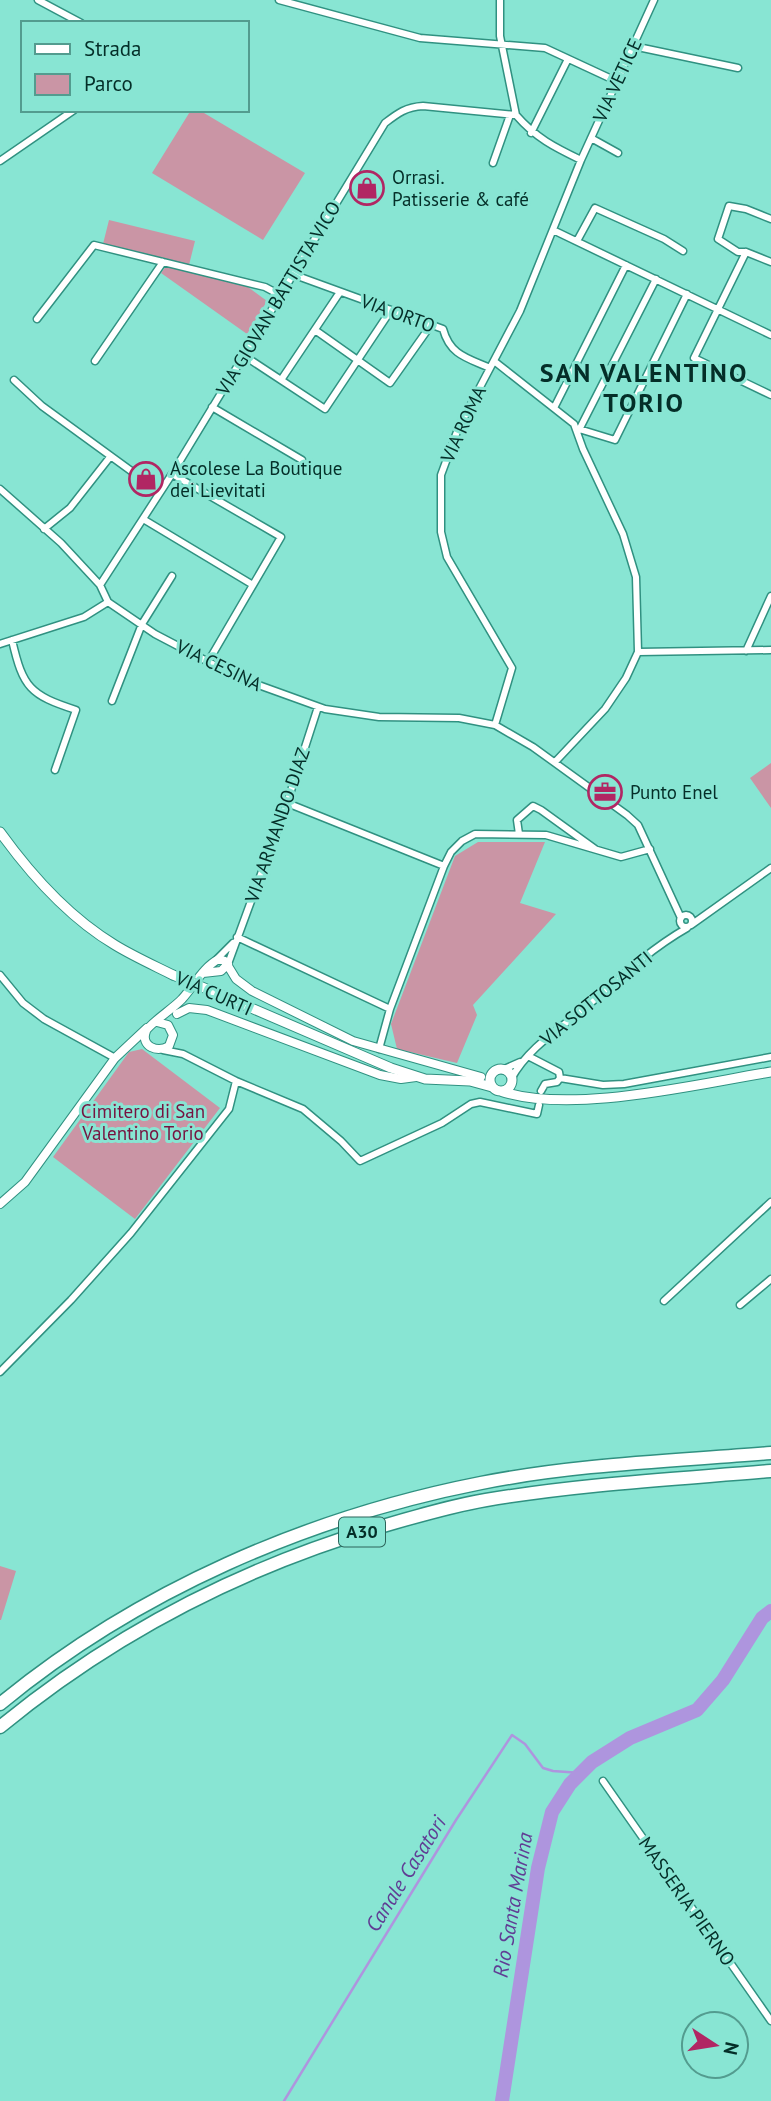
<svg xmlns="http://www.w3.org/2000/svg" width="771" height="2101" viewBox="0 0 771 2101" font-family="'PT Sans',sans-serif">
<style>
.green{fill:#ca95a5}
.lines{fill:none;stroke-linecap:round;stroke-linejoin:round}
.stream{stroke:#ae95de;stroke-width:2.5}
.river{stroke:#ae95de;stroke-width:14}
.minor-casing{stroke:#309181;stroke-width:9}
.tertiary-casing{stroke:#309181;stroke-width:10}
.secondary-casing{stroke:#309181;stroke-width:11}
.motorway-casing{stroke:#309181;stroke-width:15}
.minor{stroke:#fff;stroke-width:6}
.tertiary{stroke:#fff;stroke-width:8}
.secondary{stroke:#fff;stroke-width:9}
.motorway{stroke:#fff;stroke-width:12}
.secondary-bridge-casing{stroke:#309181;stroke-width:11;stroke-linecap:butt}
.secondary-bridge{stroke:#fff;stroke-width:9}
.labels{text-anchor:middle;stroke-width:6;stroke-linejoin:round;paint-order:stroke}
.shield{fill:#88e5d3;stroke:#2c655b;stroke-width:2}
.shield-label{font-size:18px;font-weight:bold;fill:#042e28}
.street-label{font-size:19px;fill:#042e28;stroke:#88e5d3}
.poi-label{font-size:19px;fill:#042e28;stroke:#88e5d3;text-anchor:start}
.park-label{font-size:19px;fill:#771340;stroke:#88e5d3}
.water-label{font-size:21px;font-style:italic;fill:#603d94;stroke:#88e5d3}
.district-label{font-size:26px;font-weight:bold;letter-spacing:2px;fill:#042e28;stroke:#88e5d3}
</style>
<rect width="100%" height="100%" fill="#88e5d3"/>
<path class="green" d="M191,110H199L305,173L263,240L152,173Z
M109,220L195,241L189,265L103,244Z
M167,265L248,287L267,301L247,334L161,273Z
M771,763V808L750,778Z
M478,842H545L520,903L556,914L473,1005L477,1015L457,1063L397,1049L391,1024L455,856Z
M142,1049L220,1108L135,1219L53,1157L129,1052Z
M0,1566L16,1571L1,1620H0Z"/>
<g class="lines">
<path class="stream" d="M284,2101L456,1820L512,1735L525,1744L543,1768L553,1771L581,1773"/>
<path class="river" d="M502,2101L538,1868L552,1812L570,1784L592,1762L630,1738L697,1710L723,1680L762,1618L771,1611"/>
<g class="minor-casing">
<path id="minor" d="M38,0L81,23
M279,0L420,38L545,48L616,81
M500,0V36L516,115
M633,46L738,68
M531,133L568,59
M591,138L618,153
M0,161L74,110
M493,163L510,115
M771,219L746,209L729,206L718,239L738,252H746L771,262
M553,230L771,335
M577,241L595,208L664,239L683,251
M746,252L694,358L771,395
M292,274L443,329C450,355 467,358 490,368
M37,319L94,245L265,287L280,295
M315,330L390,383L431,325
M243,355L325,409L391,310
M95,361L163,262
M494,361L574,424L583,449L623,534L636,577L638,652L626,678L605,709L555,762
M14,380L42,406L160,492
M281,380L340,292
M212,407L302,460
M554,408L626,265
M579,429L615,440L687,294
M579,430L656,279
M172,474L281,537L208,662
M0,489L61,543L100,585L108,602L155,634L239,678L325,709L379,717L459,718L495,725L533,747L627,815L638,825L681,918
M143,519L253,585
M44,529L70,508L110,457
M100,585L172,474L385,123C398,113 406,107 423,106L516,115C536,138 554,147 581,160
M12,640C23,688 30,695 76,710L55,770
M0,644L84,617L108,602
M746,651L771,596
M638,652L771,650
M112,701L142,624L172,576
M495,725L512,668L447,557L441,532V475L458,429L520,311L581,160L654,0
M287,803L444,866
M519,834L517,820L533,806L541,810L595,849
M680 921a6 6 0 1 1 12 0a6 6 0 1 1-12 0Z
M691,925L771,868
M237,937L390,1009
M216,960L233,943
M228,964L287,803L318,707
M0,975L23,1003L44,1019L115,1058
M379,1049L390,1009L444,866L451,852L462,841L475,834L546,835L621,857L650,849
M163,1050L183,1054L236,1081L303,1109L341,1141L360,1161L442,1123L471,1104L480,1102L537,1114L539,1105
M528,1056L559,1072L560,1078L557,1082L545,1084L541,1091
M502,1070L520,1062
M560,1078L603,1085L624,1084L771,1057
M511,1079C528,1048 558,1030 585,1008C617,980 650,949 687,928
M664,1301L771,1202
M740,1305L771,1279
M0,1372L71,1300L131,1233L229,1109L236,1081
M603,1781L771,2021"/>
</g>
<g class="tertiary-casing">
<path id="tertiary" d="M203,973L221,971L228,964
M177,1014L189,1008L207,1010L380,1075L401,1079L416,1077
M157,1022L168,1025L173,1035L169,1046C158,1053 140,1047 146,1031C148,1025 175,1007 182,999C194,986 203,967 219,959L225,961L236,979L252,991L353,1041L481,1077
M0,1204L25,1182L115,1058L147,1028"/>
</g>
<g class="secondary-casing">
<path id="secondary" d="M0,832C31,875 68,917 115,945C133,956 153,965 173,975
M214,992L391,1068L425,1079L470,1081L492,1087
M490 1080a11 11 0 1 1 22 0a11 11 0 1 1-22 0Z
M500,1091C571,1115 696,1084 771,1072"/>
</g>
<g class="motorway-casing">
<path id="motorway" d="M0,1704C137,1591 308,1517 481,1483C576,1464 675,1461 771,1453
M0,1727C113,1634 243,1567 383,1526C417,1516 451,1506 486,1500C580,1484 676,1479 771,1471"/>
</g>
<use href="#minor" class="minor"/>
<use href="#tertiary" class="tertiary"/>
<use href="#secondary" class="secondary"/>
<use href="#motorway" class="motorway"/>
<g class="secondary-bridge-casing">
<path id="secondary-bridge" d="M173,975L214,992"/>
</g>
<use href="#secondary-bridge" class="secondary-bridge"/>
</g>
<defs>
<g id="shop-ring" transform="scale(1.75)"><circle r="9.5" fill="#88e5d3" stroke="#b12663" stroke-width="1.5"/><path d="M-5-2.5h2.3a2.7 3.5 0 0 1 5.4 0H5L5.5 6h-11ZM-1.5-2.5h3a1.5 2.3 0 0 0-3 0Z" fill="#b12663"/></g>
<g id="office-ring" transform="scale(1.75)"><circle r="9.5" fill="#88e5d3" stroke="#b12663" stroke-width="1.5"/><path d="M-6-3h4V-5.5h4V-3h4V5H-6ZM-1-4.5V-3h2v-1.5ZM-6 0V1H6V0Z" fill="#b12663"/></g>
</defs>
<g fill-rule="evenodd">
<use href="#shop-ring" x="367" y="188"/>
<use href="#shop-ring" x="146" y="479"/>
<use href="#office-ring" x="605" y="792"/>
</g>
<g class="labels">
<rect class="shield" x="339" y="1517.5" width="46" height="29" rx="5"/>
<g class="shield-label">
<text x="362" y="1538">A30</text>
</g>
<g class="street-label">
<text transform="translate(617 80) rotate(-65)" y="7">VIA VETICE</text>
<text transform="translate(278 298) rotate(-59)" y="7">VIA GIOVAN BATTISTA VICO</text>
<text transform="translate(398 313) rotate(20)" y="7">VIA ORTO</text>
<text transform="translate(463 424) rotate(-65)" y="7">VIA ROMA</text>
<text transform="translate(219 665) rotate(26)" y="7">VIA CESINA</text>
<text transform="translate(277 825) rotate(-71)" y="7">VIA ARMANDO DIAZ</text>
<text transform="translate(214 993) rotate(24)" y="7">VIA CURTI</text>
<text transform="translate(596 998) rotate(-39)" y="7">VIA SOTTOSANTI</text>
<text transform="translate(687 1901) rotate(55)" y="7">MASSERIA PIERNO</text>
</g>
<g class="poi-label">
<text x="392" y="184">Orrasi.<tspan x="392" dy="22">Patisserie &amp; café</tspan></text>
<text x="170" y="475">Ascolese La Boutique<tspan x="170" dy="22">dei Lievitati</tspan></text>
<text x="630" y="799">Punto Enel</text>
</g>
<g class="park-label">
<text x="143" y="1118">Cimitero di San<tspan x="143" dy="22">Valentino Torio</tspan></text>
</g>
<g class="water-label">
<text transform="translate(406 1874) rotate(-58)" y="7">Canale Casatori</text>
<text transform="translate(513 1905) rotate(-80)" y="7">Rio Santa Marina</text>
</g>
<g class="district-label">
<text x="644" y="382">SAN VALENTINO<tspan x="644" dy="30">TORIO</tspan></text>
</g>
</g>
<rect x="21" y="21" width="228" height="91" fill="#88e5d3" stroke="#539c8f" stroke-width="2"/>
<rect x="35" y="44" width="35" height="10" fill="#ffffff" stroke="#539c8f" stroke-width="2"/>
<text x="84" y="56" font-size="21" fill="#042e28">Strada</text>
<rect x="35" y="74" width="35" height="21" fill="#ca95a5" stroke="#539c8f" stroke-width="2"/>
<text x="84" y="91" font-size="21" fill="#042e28">Parco</text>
<g transform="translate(715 2045) rotate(102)"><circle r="33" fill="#88e5d3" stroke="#539c8f" stroke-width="2"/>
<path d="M0-5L12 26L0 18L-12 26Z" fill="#b12663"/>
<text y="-10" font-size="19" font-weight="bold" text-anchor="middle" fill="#042e28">N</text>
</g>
</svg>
